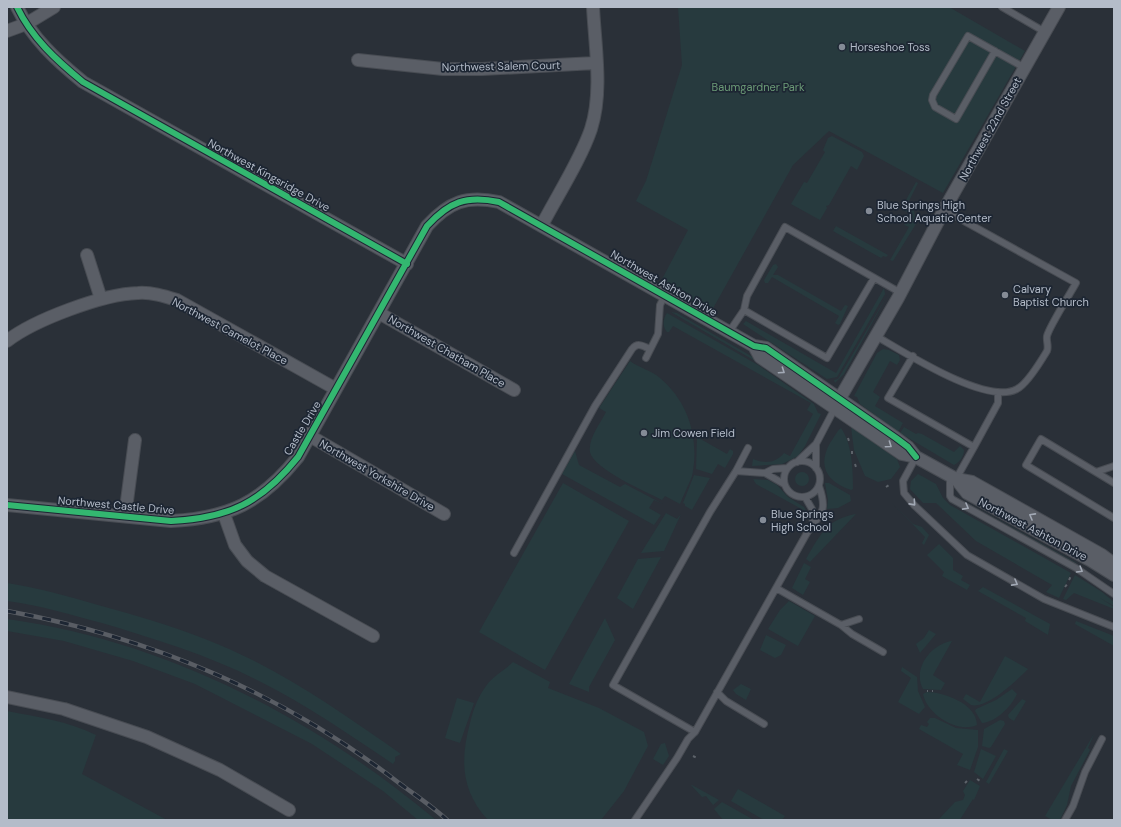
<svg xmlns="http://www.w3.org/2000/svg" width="1121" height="827" viewBox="0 0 1121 827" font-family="'DM Sans',sans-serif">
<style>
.green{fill:#273a3e}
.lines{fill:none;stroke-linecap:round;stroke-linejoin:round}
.lane-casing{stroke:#484c53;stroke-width:8}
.street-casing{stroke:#484c53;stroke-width:14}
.path{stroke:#5d636a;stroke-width:2;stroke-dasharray:3 3;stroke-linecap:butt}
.lane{stroke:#5a5e66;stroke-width:6}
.street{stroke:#5a5e66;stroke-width:12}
.rail-casing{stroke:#595d64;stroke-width:4.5}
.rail{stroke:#1d2633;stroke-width:3;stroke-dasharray:9;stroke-linecap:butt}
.cycleway-casing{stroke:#1d2633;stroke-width:8}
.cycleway{stroke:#33b770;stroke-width:6}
.oneway{stroke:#a2a9b5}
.poi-dot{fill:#848b96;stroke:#1d2633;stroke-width:1.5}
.labels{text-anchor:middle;stroke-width:3.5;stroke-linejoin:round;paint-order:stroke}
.poi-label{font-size:11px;fill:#b4bcc9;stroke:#1d2633;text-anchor:start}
.street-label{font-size:11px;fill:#b4bcc9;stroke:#1d2633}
.park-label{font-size:11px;fill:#6b9a76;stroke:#1d2633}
</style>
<rect width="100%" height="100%" fill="#2a3038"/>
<path class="green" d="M678,7H949L1025,51L943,193L829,131L793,165L711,312L660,283L688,230L636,201L646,181L682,65Z
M832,136L862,152L864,156L857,170L851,166L829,205L826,206L827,208L820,220L791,204L804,182L807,183L825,152L823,150L828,138Z
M916,182L918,183L908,203L914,211L915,216L919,219L893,261L890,260L909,227L904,225L911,214L901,209Z
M836,226L888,255L886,257L883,256L881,258L833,231Z
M776,264L778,267L773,275H778L841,311L845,305L848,306L840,324L838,325L835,323L839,316L772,277L768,283H765L764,280L773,265Z
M884,288L885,294L837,377L827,379L743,324L746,321L836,373Z
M888,294L844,374L835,383L834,380L838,379Z
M671,312L677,313L758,360L762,365Z
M667,313L758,365L814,404L818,413L821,414L805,446L798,456L782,464L752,466L753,459C765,464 776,463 784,453L790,456L813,414L807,410L811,403L673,326L669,332H667C662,327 663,318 667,313Z
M883,349L889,350L899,355L900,360L897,365L890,361L873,392L880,397L875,406L903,423L898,432L860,404L857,397L854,396L877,353Z
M630,361C639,368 651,370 660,378C685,399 697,430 694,463C693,469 693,476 690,481C687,488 683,496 680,504L665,496L662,500C647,492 593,469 590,452C588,439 600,424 606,412L599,408Z
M851,427L897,459L900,467L891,479L878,482L865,476L854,450Z
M904,427L916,434L918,433L922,434L954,452L960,446L964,450C964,456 960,462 954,465L900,433Z
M841,428C852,443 853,470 853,489L851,490C827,482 817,466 830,443C834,438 836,432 841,428Z
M697,437L727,454L730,449L733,451V454L725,468L718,464L712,474L696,469Z
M575,451L579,465L620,487L625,484L663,504L654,500L649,508L661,515L654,525L562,474Z
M795 479a7 7 0 1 1 14 0a7 7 0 1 1-14 0Z
M918,474L936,484L943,498L950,505L1071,573L1059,598L1046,592L1052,585L976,541L936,503H923L910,489L911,481Z
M694,475L710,478L692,510L685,506V504L683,503Z
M753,479L768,480L777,485L788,497L804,507L807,512L756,484Z
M563,483L629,521L545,670L479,632Z
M825,483H829L850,495L851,501L838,508L827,509L828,500Z
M958,497L1075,562L1077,564L965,501Z
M892,503L913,524L922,527L929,535L924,545L922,543L925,537Z
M666,513L677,519L681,514L664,551L641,553Z
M856,514L810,562L806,559C820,535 827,519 856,514Z
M939,544L953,558V570L963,576L961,580L970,585L967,590L942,576L944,572L927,555Z
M661,557L633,609L617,598L638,559Z
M804,563L811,567L805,579L810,582L803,595L792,588Z
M1075,575L1102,592L1114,602V606L1100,598L1114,607V609L1074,593L1066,600L1063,599Z
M7,583C38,588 68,596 98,605C134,615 170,625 205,639C276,666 339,711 401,754L395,757V761L393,764C350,735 307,705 261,682C211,656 155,639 102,623C71,615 39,605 7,601Z
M983,587L1050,624L1048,635L1025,621L1026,618L978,591Z
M789,601L815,616L798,646L768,629L780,610Z
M605,618L615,640L589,687V692L569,684Z
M7,619C166,641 314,718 436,820H418L383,791L312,744L195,684L133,661L64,641L7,631Z
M1076,621L1114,636V646L1075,624Z
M929,630L936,634L920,653L916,644L924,638Z
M766,635L786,645L781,655L775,658L760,650Z
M952,641L933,675L945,683L941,690L923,689C912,669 931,644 952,641Z
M1005,656L1028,669C1017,680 988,709 971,705L963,699L966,694L980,702Z
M513,662L550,682L548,688L599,708L644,732L648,746L624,791L601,820H488C461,791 460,760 470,723C473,710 478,697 486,686C493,676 504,671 513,662Z
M902,667L917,677L918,691L925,707L919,714L898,702L911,678L901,671Z
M741,684L751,689L746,700L736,694L733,690Z
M1012,689L1017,694C1011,707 996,722 982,723L975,711L976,709L996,700Z
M927,692C944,692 977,704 977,725C957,734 927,714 923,694Z
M457,698L474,703L460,743L445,738Z
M1022,699L1026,701L1014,721L1009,718L1008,715Z
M7,711C37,717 68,721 96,735L82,774L167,820H7Z
M930,718H935L956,728L978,730V747L970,770L957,765L963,754L919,729L921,725L927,727L929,724L927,722Z
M1000,720L1004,721L1005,724L991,747L989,748L982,746L984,729Z
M1094,734L1088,748L1090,750L1071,786L1067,805L1060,820H1052L1045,816Z
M665,743L669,756L663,765L653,759L661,744Z
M981,749L996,756L983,779L974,772Z
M1004,749L1008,751L989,784L986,782Z
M970,780L980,786L974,800L973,799L961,818L959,820L939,819L955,802L963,800L965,795L963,791Z
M691,785H692L719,800L713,805L706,796L702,797Z
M738,789L785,816L782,820H764L731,801Z
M722,802L754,820H723L714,809Z"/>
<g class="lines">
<g class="lane-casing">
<path id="lane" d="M1002,7L1045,32
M995,51L956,119L935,107L932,100L933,95L968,36L1025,68
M744,310L827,358L874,278
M729,332L744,310L747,296L785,227L901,293
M876,336C904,352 987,406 1017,389C1027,384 1041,361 1047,351C1049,346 1046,341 1047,336C1049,327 1070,294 1076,283L944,210
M913,356L888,398L974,447L998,403V392
M646,358L658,334L660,305L665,295
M916,457L903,481L904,493L914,505L967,555L1044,599L1114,627
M784 479a18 18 0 1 1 36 0a18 18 0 1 1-36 0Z
M797,462L816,444L836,406
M816,468V444
M736,471L748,448
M1096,472L1114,466
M765,473L773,469L787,468
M950,476V496L952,499L1076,568L1114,594
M956,479L974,447
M1114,483L1041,439L1026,465L1114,518
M805,497L812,509L813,525
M514,553L595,406L632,349C638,342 642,346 650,349
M776,588L841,625L852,634L883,652
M841,625L859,619
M717,692L726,701L764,724
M695,732L613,685L710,512L736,471L765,473L784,484
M635,820L677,758L688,739L695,732L807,533C821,513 828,512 819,486
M1065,820L1073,806L1085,772L1102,739"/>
</g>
<g class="street-casing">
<path id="street" d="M17,7C32,38 56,60 83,82L407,264
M7,31L26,24L54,7
M358,60L443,69H482L595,63
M542,225C557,196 581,159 591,129C603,92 595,46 593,7
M87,255L101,299
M379,313L514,390
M7,341C34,320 103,294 138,293C151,292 164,296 177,300L336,389
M754,346L760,357L902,454L916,457L956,479L972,482L1102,555L1114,564
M840,398L898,298L944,210L1059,7
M310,436L444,514
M956,479L967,493L1090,560L1114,575
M7,505L171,521C229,518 261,503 298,457L427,226C449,202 466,195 499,202L754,346L766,348L896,438L908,447L916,457
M224,514L235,545L247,561L265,576L373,636
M125,516L135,440
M7,697L64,709L147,737L220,770L289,810"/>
</g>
<path class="path" d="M848,438L849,441
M852,451V454
M855,464L856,467
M886,487L889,485
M1069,580L1071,576
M1065,587L1068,583
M927,691H928
M932,691H933
M693,756L697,758
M977,779L980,781
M965,783L967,781"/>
<use href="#lane" class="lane"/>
<use href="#street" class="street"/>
<g class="rail-casing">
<path id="rail" d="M7,611C150,637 284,694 399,783C415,795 432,806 447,820"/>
</g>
<use href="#rail" class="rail"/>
<g class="cycleway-casing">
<path id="cycleway" d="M17,7C32,38 56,60 83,82L407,264
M7,505L171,521C229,518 261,503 298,457L427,226C449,202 466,195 499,202L754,346L766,348L896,438L908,447L916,457"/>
</g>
<use href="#cycleway" class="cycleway"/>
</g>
<defs><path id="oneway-chevron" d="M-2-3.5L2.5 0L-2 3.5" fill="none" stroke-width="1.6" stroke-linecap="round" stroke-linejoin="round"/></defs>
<g class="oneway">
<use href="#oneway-chevron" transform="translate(782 371) rotate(34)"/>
<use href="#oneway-chevron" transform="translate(889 445) rotate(35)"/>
<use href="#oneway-chevron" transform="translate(913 503) rotate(48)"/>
<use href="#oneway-chevron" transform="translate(966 507) rotate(29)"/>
<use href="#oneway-chevron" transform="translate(1032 516) rotate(-151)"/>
<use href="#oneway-chevron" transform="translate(1080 570) rotate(31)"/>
<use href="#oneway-chevron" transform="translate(1015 583) rotate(29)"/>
</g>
<g class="poi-dot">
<circle cx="842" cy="47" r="4"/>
<circle cx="869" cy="211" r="4"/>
<circle cx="1005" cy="295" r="4"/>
<circle cx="644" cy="433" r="4"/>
<circle cx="763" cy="520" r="4"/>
</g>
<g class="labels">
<g class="poi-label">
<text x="850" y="51">Horseshoe Toss</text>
<text x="877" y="209">Blue Springs High<tspan x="877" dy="13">School Aquatic Center</tspan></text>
<text x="1013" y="293">Calvary<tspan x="1013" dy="13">Baptist Church</tspan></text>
<text x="652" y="437">Jim Cowen Field</text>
<text x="771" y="518">Blue Springs<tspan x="771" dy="13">High School</tspan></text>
</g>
<g class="street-label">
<text transform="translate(501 66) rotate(-1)" y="4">Northwest Salem Court</text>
<text transform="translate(990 129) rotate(-61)" y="4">Northwest 22nd Street</text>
<text transform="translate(269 175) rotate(29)" y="4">Northwest Kingsridge Drive</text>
<text transform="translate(664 283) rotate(30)" y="4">Northwest Ashton Drive</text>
<text transform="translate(230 331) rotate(28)" y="4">Northwest Camelot Place</text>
<text transform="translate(447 351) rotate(30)" y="4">Northwest Chatham Place</text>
<text transform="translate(302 428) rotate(-59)" y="4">Castle Drive</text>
<text transform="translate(377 475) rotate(30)" y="4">Northwest Yorkshire Drive</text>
<text transform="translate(116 505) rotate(5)" y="4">Northwest Castle Drive</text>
<text transform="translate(1033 529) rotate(28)" y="4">Northwest Ashton Drive</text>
</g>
<g class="park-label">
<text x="758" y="91">Baumgardner Park</text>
</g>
</g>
<rect width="1121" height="827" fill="none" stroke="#b4bcc9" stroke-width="16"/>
</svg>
